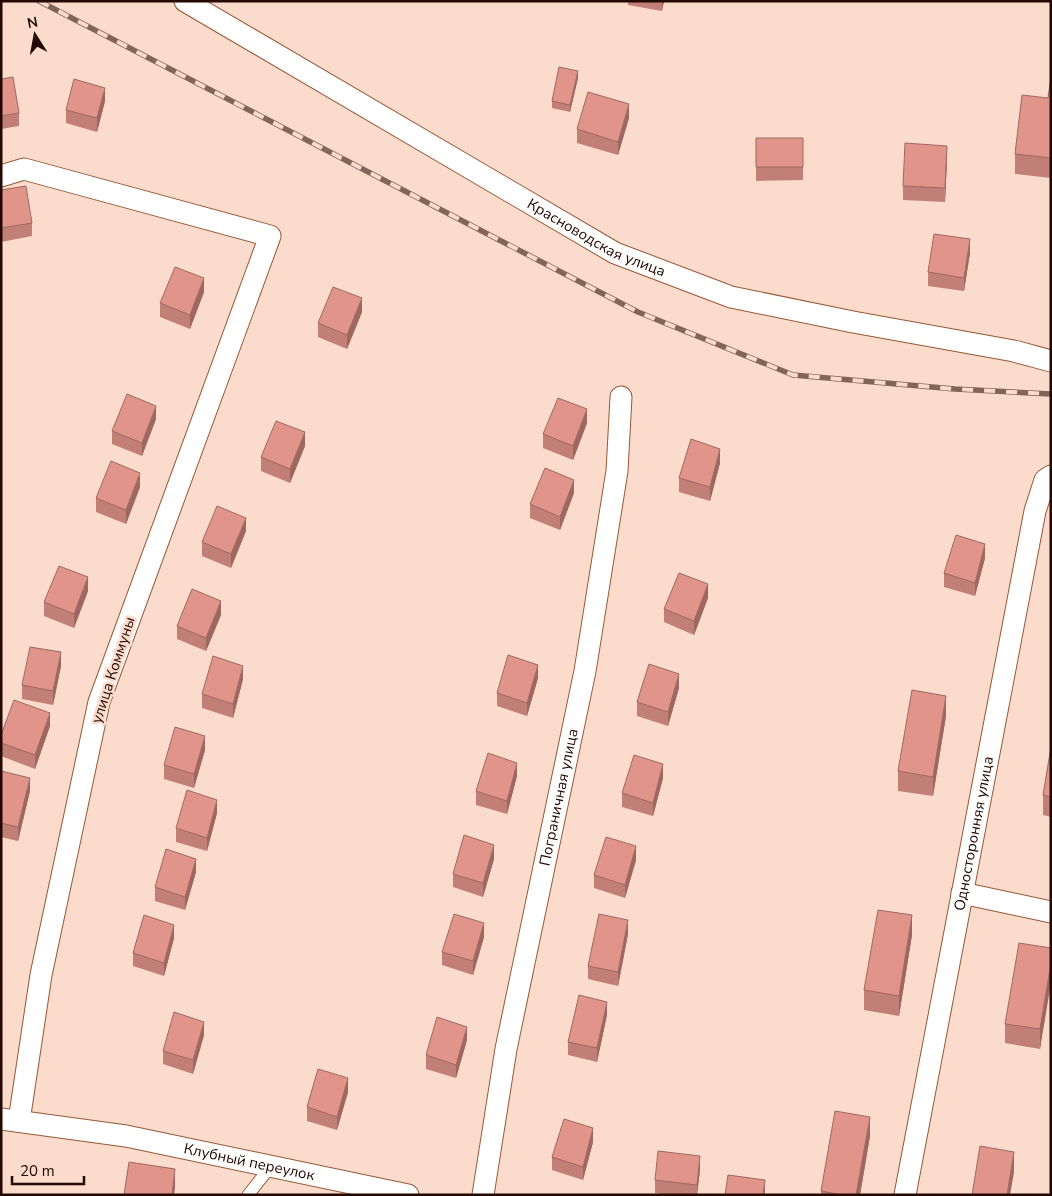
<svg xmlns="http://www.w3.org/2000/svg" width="1052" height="1196" viewBox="0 0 1052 1196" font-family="'Nunito Sans',sans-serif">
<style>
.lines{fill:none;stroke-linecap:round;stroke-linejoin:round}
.lane-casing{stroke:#985734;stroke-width:13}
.street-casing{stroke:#985734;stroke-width:23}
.lane{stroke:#fff;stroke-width:11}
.street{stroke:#fff;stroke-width:21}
.rail-casing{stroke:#816559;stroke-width:5.5}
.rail{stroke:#fadbcc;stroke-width:4;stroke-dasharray:11;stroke-linecap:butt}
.wall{fill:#c27f77}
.shaded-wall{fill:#9e6861}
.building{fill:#e1948a;stroke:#9e6861}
.labels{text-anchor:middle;stroke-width:5;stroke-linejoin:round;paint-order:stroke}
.street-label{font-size:15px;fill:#230900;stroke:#fadbcc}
</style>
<rect width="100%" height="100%" fill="#fadbcc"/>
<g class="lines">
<g class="lane-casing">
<path id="lane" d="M248,1195L271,1166"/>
</g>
<g class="street-casing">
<g id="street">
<path id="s1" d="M185,1L615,253L731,297L853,322L1014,351L1051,361"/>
<path d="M1,176L24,169L270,236L99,702L41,975L19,1121"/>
<path d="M962,893L1051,912"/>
<path id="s2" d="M1,1119L126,1136L408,1195"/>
<path id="s3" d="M483,1195L506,1049L585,671L617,471L621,397"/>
<path id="s4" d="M905,1195L1035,511L1045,480L1051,476"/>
</g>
</g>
<use href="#lane" class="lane"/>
<use href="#street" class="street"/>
<g class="rail-casing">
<path id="rail" d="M39,1L638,312L793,375L955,389L1051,394"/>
</g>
<use href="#rail" class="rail"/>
</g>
<path class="wall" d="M628,1H664L662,11L628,5Z
M1051,76V178L1015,174V154L1048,98Z
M578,78L570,112L552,108V101Z
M1,79L19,113V126L1,129Z
M105,101L97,132L66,123V110Z
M629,118L618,155L577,143V129Z
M756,138H803V180L756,181Z
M947,159L945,202L903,200V186Z
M1,190L32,223V236L1,242Z
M970,253L964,291L928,286V272Z
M204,292L190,329L160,317V303Z
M362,312L347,349L318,337V323Z
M156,419L142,456L112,444V431Z
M587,423L573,460L543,448V434Z
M305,446L290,483L261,471V457Z
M720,463L710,501L679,492V478Z
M140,487L126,524L96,512V498Z
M574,493L560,530L530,518V504Z
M246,531L231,568L202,556V542Z
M985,558L975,596L944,587V573Z
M88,591L74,628L44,616V602Z
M708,598L694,635L664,622V609Z
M221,615L206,651L177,639V626Z
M61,666L53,705L22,699V685Z
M538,678L527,716L497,706V693Z
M243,679L233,718L202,708V694Z
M679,688L668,726L637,716V702Z
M946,716L933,796L898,791V771Z
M50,726L35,769L1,756V735Z
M1051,747V817L1043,815V795Z
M205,750L194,788L164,779V765Z
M1,771L30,791L18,841L1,837Z
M517,776L507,814L476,805V791Z
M663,778L653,816L622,807V793Z
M217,813L207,851L176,842V828Z
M494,859L483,897L453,887V874Z
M636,860L625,898L594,888V875Z
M196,872L185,910L155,901V887Z
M628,934L618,986L588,979V966Z
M912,935L899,1016L864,1010V990Z
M484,937L473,975L442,965V952Z
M174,938L164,976L133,966V953Z
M1051,948L1040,1049L1005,1043V1024Z
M607,1015L597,1062L568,1055V1042Z
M204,1035L193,1074L163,1064V1051Z
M467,1040L456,1078L426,1069V1055Z
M348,1092L337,1130L307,1121V1107Z
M870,1136L860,1195H821V1191Z
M593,1142L583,1180L552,1170V1157Z
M700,1170L697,1195H668L655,1193V1180Z"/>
<path class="shaded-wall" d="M662,1H664L662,11Z
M578,71V78L570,112V105Z
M105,88V101L97,132V118Z
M629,104V118L618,155V142Z
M947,146V159L945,202V188Z
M970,239V253L964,291V278Z
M204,278V292L190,329V315Z
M362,298V312L347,349V335Z
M156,406V419L142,456V443Z
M587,409V423L573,460V446Z
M305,432V446L290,483V469Z
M720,449V463L710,501V487Z
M140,473V487L126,524V510Z
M574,480V493L560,530V517Z
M246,518V531L231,568V554Z
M985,544V558L975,596V583Z
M88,577V591L74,628V614Z
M708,584V598L694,635V621Z
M221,601V615L206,651V638Z
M61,652V666L53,705V691Z
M538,665V678L527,716V703Z
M243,666V679L233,718V704Z
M679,674V688L668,726V712Z
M946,696V716L933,796V777Z
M50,713V726L35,769V755Z
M205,736V750L194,788V774Z
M517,763V776L507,814V801Z
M663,764V778L653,816V803Z
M30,778V791L18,841V827Z
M217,800V813L207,851V838Z
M494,845V859L483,897V883Z
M636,846V860L625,898V885Z
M196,859V872L185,910V897Z
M912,915V935L899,1016V996Z
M628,920V934L618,986V972Z
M484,923V937L473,975V961Z
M174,925V938L164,976V963Z
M1051,963V983L1040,1049V1029Z
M607,1002V1015L597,1062V1048Z
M204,1022V1035L193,1074V1060Z
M467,1027V1040L456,1078V1065Z
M348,1078V1092L337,1130V1117Z
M870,1117V1136L860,1195H856Z
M593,1128V1142L583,1180V1167Z
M1014,1152V1172L1010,1195H1007Z
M700,1156V1170L697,1195V1185Z
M175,1169V1188L174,1195H172Z
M765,1180V1195H763Z"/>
<path class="building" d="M559,67L578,71L570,105L552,101Z
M1051,76V158L1015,154L1022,95L1048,98Z
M13,77L19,113L1,116V79Z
M74,79L105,88L97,118L66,110Z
M588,92L629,104L618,142L577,129Z
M756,138H803V167H756Z
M905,143L947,146L945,188L903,186Z
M26,186L32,223L1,228V190Z
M934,234L970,239L964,278L928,272Z
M175,267L204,278L190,315L160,303Z
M333,287L362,298L347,335L318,323Z
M127,394L156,406L142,443L112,431Z
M558,398L587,409L573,446L543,434Z
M276,421L305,432L290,469L261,457Z
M691,439L720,449L710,487L679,478Z
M111,461L140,473L126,510L96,498Z
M545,468L574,480L560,517L530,504Z
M217,506L246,518L231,554L202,542Z
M956,535L985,544L975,583L944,573Z
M59,566L88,577L74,614L44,602Z
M679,573L708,584L694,621L664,609Z
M192,589L221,601L206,638L177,626Z
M30,647L61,652L53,691L22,685Z
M508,655L538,665L527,703L497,693Z
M213,656L243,666L233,704L202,694Z
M649,664L679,674L668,712L637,702Z
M912,690L946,696L933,777L898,771Z
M14,700L50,713L35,755L1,743V735Z
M175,727L205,736L194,774L164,765Z
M1051,747V797L1043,795Z
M488,753L517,763L507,801L476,791Z
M634,755L663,764L653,803L622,793Z
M1,771L30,778L18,827L1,823Z
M187,790L217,800L207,838L176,828Z
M464,835L494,845L483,883L453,874Z
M606,837L636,846L625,885L594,875Z
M166,849L196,859L185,897L155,887Z
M878,910L912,915L899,996L864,990Z
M454,914L484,923L473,961L442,952Z
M599,914L628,920L618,972L588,966Z
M144,915L174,925L164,963L133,953Z
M1019,943L1051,948V963L1040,1029L1005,1024Z
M579,995L607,1002L597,1048L568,1042Z
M174,1012L204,1022L193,1060L163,1051Z
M437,1017L467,1027L456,1065L426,1055Z
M318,1069L348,1078L337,1117L307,1107Z
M835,1111L870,1117L856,1195H842L821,1191Z
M564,1119L593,1128L583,1167L552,1157Z
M980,1146L1014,1152L1007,1195H972Z
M658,1151L700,1156L697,1185L655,1180Z
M129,1162L175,1169L172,1195H124Z
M728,1175L765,1180L763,1195H725Z"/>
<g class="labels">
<g class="street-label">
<text dy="5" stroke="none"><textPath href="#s1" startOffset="475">Красноводская улица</textPath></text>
<text transform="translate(113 670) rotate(-72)" y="5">улица Коммуны</text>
<text dy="5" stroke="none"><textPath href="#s3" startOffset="405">Пограничная улица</textPath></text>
<text dy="5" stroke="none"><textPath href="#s4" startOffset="368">Односторонняя улица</textPath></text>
<text dy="5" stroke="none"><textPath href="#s2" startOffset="252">Клубный переулок</textPath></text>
</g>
</g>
<rect width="1052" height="1196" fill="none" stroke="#230900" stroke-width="5"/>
<g transform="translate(35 35) rotate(349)" stroke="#fadbcc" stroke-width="4" paint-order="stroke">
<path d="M0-4L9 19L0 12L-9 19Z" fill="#230900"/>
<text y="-8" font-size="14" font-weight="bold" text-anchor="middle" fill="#230900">N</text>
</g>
<path d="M12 1176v8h72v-8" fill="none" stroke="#230900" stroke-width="2.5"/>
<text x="20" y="1176" font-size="15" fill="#230900" stroke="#fadbcc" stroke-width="4" paint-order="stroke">20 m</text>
</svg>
